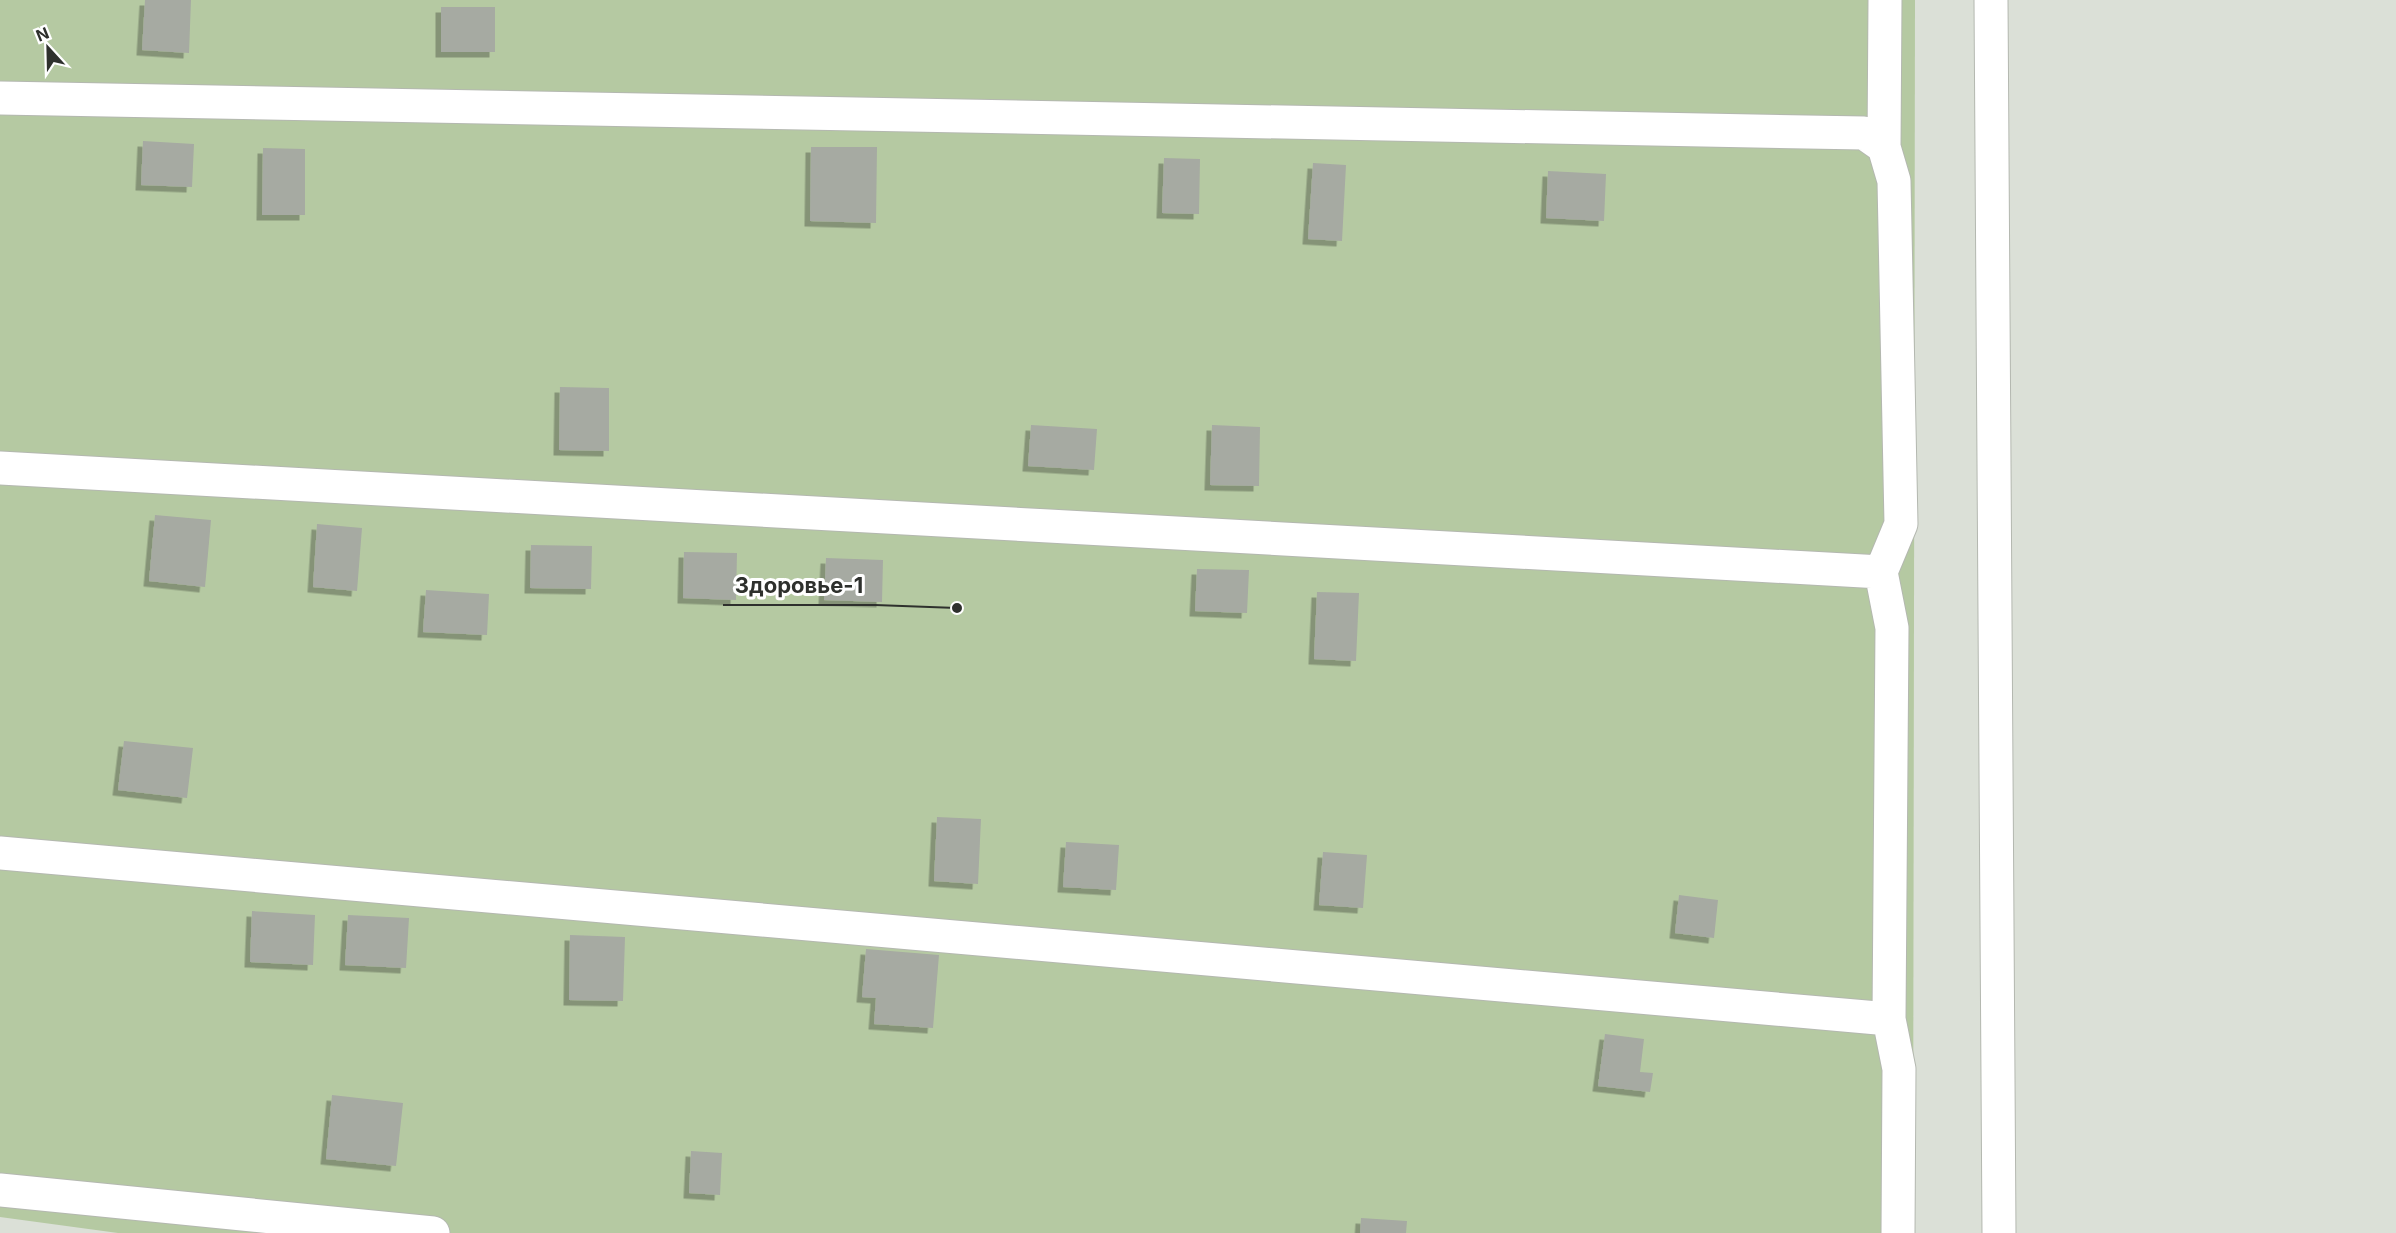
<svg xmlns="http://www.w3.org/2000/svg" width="2396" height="1233" viewBox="0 0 2396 1233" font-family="Inter,sans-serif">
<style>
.green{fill:#b5c9a2}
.building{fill:#a6aaa2;filter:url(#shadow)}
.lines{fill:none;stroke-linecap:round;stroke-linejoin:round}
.minor-casing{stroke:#b4b8b0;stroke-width:35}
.major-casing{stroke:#b4b8b0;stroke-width:35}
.minor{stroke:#fff;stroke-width:33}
.major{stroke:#fff;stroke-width:33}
.leader{fill:none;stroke:#2e302d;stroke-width:2}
.callout-dot{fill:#2e302d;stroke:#fff;stroke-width:2}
.callout-label{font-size:22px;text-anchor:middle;font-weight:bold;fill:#2e302d;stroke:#fff;stroke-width:6;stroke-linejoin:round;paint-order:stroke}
</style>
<defs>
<filter id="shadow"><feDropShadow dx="-5.5" dy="5.5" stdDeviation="0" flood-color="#0004"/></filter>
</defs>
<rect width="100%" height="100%" fill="#dbe0d7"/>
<path class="green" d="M0,0H1915L1913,1233H118L0,1217Z"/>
<path class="building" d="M145,0H191L189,53L142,50Z
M441,7H495V52H441Z
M143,141L194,144L192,187L141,185Z
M811,147H877L876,223L810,221Z
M263,148L305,149V215H262Z
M1164,158L1200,159L1199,214L1162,213Z
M1313,163L1346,165L1342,241L1308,239Z
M1548,171L1606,174L1604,221L1546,218Z
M560,387L609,388V451L559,450Z
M1031,425L1097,429L1094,470L1028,466Z
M1212,425L1260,427L1259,486L1210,485Z
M155,515L211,520L205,587L149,581Z
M317,524L362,528L357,591L313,587Z
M531,545L592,546L591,589L530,588Z
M684,552L737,553L736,600L683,598Z
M826,558L883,560L882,602L824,600Z
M1197,569L1249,570L1247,613L1195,611Z
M426,590L489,594L487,635L423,632Z
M1317,592L1359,593L1356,661L1314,659Z
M124,741L193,748L187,798L118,790Z
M937,817L981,819L978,884L934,881Z
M1066,842L1119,845L1116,890L1063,887Z
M1323,852L1367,855L1363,908L1319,905Z
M1679,895L1718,900L1714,938L1675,933Z
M252,911L315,915L313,965L250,962Z
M348,915L409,918L406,968L345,965Z
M570,935L625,937L623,1001L569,1000Z
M866,949L939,955L933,1028L874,1024L876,998L862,997Z
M1605,1034L1644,1039L1640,1072L1653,1073L1650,1092L1598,1086Z
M332,1095L403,1103L396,1166L326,1159Z
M691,1151L722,1153L720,1195L689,1193Z
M1361,1218L1407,1221L1406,1233H1360Z"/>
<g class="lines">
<g class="minor-casing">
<path id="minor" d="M1885,0L1884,147L1894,181L1901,524L1881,572L1892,628L1889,1019L1899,1069L1898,1233
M0,98L1864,133L1884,147
M0,468L1881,572
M0,853L1889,1019
M0,1190L433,1233"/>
</g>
<g class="major-casing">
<path id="major" d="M1991,0L1999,1233"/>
</g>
<use href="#minor" class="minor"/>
<use href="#major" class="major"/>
</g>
<path class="leader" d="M957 608L875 605H723"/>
<circle class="callout-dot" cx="957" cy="608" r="6"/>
<g class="callout-label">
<text x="799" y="593">Здоровье-1</text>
</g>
<g transform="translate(48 48) rotate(338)" stroke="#ffffff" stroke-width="4.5" paint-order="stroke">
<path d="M0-4.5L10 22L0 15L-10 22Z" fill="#2e302d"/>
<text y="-9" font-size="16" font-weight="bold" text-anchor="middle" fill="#2e302d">N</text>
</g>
</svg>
